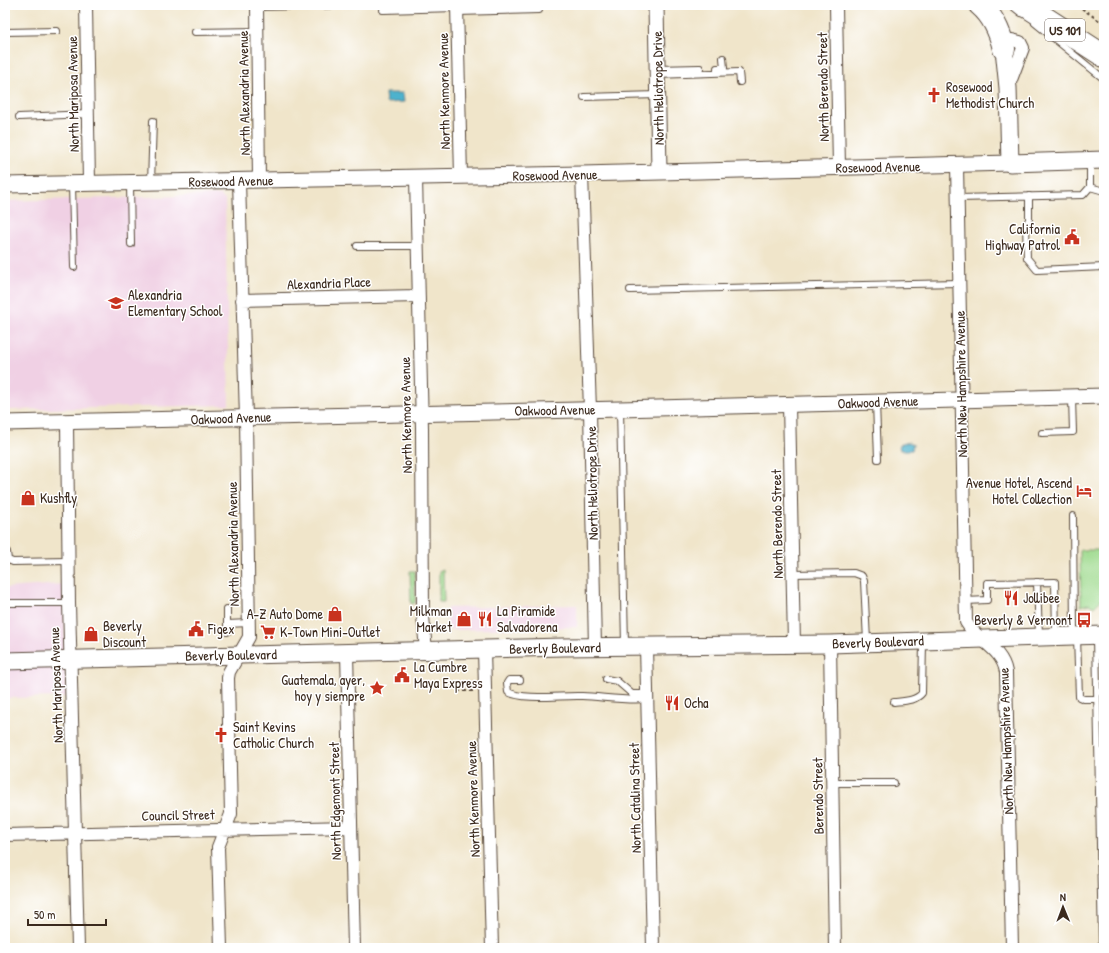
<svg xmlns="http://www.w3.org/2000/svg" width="1109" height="953" viewBox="0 0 1109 953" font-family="'Patrick Hand',sans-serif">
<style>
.built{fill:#f0d0e4}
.green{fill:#9eda8d;stroke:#6c8256}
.water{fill:#4eb2cd;stroke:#446e76}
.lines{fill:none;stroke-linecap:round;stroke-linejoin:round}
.service-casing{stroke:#564638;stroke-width:8}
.minor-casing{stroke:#564638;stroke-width:14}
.tertiary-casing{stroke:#564638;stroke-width:17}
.secondary-casing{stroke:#564638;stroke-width:19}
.motorway-casing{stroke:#564638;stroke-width:24}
.path{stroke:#564638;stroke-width:2;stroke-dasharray:3 3;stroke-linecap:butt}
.service{stroke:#fff;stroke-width:6}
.minor{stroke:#fff;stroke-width:12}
.tertiary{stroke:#fff;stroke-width:15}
.secondary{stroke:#fff;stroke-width:17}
.motorway{stroke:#fff;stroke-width:22}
.labels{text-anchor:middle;stroke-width:3;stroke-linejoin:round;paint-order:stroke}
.shield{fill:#fff;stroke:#766a62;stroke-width:1}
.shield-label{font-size:13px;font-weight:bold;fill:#3b2a1e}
.street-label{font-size:14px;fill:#3b2a1e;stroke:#fff}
.poi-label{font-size:14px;fill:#3b2a1e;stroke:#fff;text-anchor:start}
</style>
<rect width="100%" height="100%" fill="#fff"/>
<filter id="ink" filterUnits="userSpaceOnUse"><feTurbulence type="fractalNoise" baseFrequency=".025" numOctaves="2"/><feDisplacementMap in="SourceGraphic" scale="8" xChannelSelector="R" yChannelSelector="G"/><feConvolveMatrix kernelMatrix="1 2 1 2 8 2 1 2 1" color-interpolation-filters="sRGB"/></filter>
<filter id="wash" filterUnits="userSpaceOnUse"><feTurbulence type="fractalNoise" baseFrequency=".012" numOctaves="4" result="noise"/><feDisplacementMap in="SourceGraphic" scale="16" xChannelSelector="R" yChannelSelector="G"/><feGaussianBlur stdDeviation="0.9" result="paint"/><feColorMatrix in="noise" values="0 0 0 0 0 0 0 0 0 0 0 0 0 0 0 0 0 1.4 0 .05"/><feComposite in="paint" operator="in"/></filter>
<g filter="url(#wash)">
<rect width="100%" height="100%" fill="#f0e5ca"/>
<path class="built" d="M220,195L225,200L229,405L5,410V201Z
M64,584L66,697L5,698V588Z
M577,605V627L451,630L447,627V608Z"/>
<path class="green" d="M1080,550H1104V597L1094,607L1089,604L1081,606Z
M443,569L444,602H439V571Z
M410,571H415V603L411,604Z"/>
<path class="water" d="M385,93H403L404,102L386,103Z
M909,442L913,444L912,450H900L899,445Z"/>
</g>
<g filter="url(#ink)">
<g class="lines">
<g class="service-casing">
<path id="service" d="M1011,5L1021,13
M257,7L345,5
M383,10L457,8
M457,12L539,10
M1035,23L1104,79
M5,32L57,31
M195,32L258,31
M717,68H724L723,58
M657,69L700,68
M657,75L739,72L740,82
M584,97L658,95
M19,117L88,114
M130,183L131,244
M151,183L153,121
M72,184L74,267
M1090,187L1104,191
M1029,196V219L1026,225L1027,258L1037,270L1104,267
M958,198L1083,195L1090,187V162
M357,246H417
M630,290L959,283
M876,402L878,459
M620,409L625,645
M1042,433L1073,432L1072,398
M1073,516L1074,634
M7,552L8,560L13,562L68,561
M792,574L854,573L862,576L864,581L867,641
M1037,582L1039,635
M966,601L987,600V583L1055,582L1056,635
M10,603H69
M227,609V632
M227,624L249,623
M1077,637L1079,697L1084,699H1097
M1096,637L1102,948
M606,679L617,681L632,694H647
M520,680H509L507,683L508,692C525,701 561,695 582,696C604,697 625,701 647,699
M894,702C903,701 916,701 922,693L923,643
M832,783H894"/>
</g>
<g class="minor-casing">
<path id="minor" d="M86,5L89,183
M257,5L259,181
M457,5L461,177
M836,5L839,168
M1004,49L1006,44L1012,40L1020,42L1023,48L1009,85
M957,165L966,622C977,641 1002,648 1006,672L1012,948
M582,174L590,410L595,647
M416,178L422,428L423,616L426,651
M242,300L418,296
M789,404L794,644
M67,422L69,603L78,948
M830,644L835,948
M646,646L653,948
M484,650L492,948
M347,653L354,948
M5,835L351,827
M221,948L218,847L231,814L228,678L229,672L249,637L246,418L239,181"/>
</g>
<g class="tertiary-casing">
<path id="tertiary" d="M656,5L659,171
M5,185L582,174L1010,163
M5,423L620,409L1104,396"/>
</g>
<g class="secondary-casing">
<path id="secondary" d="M1004,49L1008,88L1010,163L1104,160
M5,661L563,647L830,644L1104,635"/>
</g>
<g class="motorway-casing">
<path id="motorway" d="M980,5C994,17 1000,32 1004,49
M1025,5L1104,56"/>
</g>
<path class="path" d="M1077,5L1104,24
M458,691H473"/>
<use href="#service" class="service"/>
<use href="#minor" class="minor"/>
<use href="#tertiary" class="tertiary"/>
<use href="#secondary" class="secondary"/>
<use href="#motorway" class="motorway"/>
</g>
</g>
<defs>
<g id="church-bare" transform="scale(1.2)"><path d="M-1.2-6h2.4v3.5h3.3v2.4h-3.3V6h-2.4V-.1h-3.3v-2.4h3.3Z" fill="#c8321e" stroke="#fff" stroke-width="2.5" paint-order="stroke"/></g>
<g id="civic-bare" transform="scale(1.2)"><path d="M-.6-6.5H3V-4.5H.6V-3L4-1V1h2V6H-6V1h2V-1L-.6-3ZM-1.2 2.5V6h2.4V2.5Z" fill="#c8321e" stroke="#fff" stroke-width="2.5" paint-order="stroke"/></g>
<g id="school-bare" transform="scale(1.2)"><path d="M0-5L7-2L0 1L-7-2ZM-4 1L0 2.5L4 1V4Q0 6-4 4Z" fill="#c8321e" stroke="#fff" stroke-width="2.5" paint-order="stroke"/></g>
<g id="hotel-bare" transform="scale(1.2)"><path d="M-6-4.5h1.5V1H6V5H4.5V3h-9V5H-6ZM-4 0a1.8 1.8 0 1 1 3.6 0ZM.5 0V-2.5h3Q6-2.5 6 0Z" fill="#c8321e" stroke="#fff" stroke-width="2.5" paint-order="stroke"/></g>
<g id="shop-bare" transform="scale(1.2)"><path d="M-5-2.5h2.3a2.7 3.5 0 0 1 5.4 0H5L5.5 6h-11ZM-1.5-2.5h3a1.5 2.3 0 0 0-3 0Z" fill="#c8321e" stroke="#fff" stroke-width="2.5" paint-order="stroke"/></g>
<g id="restaurant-bare" transform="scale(1.2)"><path d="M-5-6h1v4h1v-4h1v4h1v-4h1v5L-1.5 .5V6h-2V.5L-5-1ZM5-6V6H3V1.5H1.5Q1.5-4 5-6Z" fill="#c8321e" stroke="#fff" stroke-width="2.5" paint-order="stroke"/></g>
<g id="bus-bare" transform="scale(1.2)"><path d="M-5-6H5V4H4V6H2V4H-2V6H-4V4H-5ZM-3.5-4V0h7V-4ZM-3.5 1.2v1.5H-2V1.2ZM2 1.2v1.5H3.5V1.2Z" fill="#c8321e" stroke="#fff" stroke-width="2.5" paint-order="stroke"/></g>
<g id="supermarket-bare" transform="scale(1.2)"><path d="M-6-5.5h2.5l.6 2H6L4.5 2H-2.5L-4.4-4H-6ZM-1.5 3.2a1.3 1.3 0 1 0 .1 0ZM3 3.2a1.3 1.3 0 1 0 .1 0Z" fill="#c8321e" stroke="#fff" stroke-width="2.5" paint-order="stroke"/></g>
<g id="sight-bare" transform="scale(1.2)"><path d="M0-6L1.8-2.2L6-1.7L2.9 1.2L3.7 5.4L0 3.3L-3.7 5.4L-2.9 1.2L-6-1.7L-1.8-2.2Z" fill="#c8321e" stroke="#fff" stroke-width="2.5" paint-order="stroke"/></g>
</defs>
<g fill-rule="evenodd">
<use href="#church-bare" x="934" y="95"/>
<use href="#civic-bare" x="1072" y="237"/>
<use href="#school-bare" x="116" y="303"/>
<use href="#hotel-bare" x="1084" y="491"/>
<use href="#shop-bare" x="28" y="498"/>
<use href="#restaurant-bare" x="1011" y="598"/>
<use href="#shop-bare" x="335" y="614"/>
<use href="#shop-bare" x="464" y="619"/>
<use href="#restaurant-bare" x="485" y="619"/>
<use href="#bus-bare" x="1084" y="620"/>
<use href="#civic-bare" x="196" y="629"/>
<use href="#supermarket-bare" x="268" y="632"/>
<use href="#shop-bare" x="91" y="634"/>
<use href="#civic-bare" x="402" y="675"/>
<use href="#sight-bare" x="377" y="688"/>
<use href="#restaurant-bare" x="672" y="703"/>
<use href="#church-bare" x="221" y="735"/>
</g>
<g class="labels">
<rect class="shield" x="1045" y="19" width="40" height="22" rx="3"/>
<g class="shield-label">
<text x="1065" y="35">US 101</text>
</g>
<g class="street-label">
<text transform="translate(823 87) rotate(-91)" y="5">North Berendo Street</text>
<text transform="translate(658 88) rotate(-91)" y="5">North Heliotrope Drive</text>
<text transform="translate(444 91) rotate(-91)" y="5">North Kenmore Avenue</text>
<text transform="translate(244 93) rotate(-91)" y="5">North Alexandria Avenue</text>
<text transform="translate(73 94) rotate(-91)" y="5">North Mariposa Avenue</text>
<text transform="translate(878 167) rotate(-1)" y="5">Rosewood Avenue</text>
<text transform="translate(555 175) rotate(-1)" y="5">Rosewood Avenue</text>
<text transform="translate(231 181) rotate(-1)" y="5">Rosewood Avenue</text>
<text transform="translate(329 283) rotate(-2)" y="5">Alexandria Place</text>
<text transform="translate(961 384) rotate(-91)" y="5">North New Hampshire Avenue</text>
<text transform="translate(878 402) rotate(-2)" y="5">Oakwood Avenue</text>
<text transform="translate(555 410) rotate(-1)" y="5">Oakwood Avenue</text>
<text transform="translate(406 415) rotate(-91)" y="5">North Kenmore Avenue</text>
<text transform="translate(231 418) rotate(-2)" y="5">Oakwood Avenue</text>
<text transform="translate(592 483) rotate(-91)" y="5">North Heliotrope Drive</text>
<text transform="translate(777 524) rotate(-91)" y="5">North Berendo Street</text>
<text transform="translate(233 544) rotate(-91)" y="5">North Alexandria Avenue</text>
<text transform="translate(878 642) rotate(-2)" y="5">Beverly Boulevard</text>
<text transform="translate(555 648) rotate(-1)" y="5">Beverly Boulevard</text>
<text transform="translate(231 655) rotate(-1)" y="5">Beverly Boulevard</text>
<text transform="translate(56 685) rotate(-92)" y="5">North Mariposa Avenue</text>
<text transform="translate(1006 741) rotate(-92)" y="5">North New Hampshire Avenue</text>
<text transform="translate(818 796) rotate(-91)" y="5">Berendo Street</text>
<text transform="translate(635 798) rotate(-91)" y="5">North Catalina Street</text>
<text transform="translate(473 799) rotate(-92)" y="5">North Kenmore Avenue</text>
<text transform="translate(335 801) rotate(-91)" y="5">North Edgemont Street</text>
<text transform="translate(178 815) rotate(-1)" y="5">Council Street</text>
</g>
<g class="poi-label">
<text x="946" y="92">Rosewood<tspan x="946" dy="16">Methodist Church</tspan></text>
<text x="1060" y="234" text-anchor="end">California<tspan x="1060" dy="16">Highway Patrol</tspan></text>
<text x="128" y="300">Alexandria<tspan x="128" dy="16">Elementary School</tspan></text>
<text x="1072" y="488" text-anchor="end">Avenue Hotel, Ascend<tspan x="1072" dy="16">Hotel Collection</tspan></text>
<text x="40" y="503">Kushfly</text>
<text x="1023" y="603">Jollibee</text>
<text x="452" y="616" text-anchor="end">Milkman<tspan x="452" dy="16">Market</tspan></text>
<text x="497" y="616">La Piramide<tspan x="497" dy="16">Salvadorena</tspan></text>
<text x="323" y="619" text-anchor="end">A-Z Auto Dome</text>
<text x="1072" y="625" text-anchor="end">Beverly &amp; Vermont</text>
<text x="103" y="631">Beverly<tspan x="103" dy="16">Discount</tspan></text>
<text x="208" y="634">Figex</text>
<text x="280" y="637">K-Town Mini-Outlet</text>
<text x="414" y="672">La Cumbre<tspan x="414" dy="16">Maya Express</tspan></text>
<text x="365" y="685" text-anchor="end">Guatemala, ayer,<tspan x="365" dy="16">hoy y siempre</tspan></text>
<text x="684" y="708">Ocha</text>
<text x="233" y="732">Saint Kevins<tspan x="233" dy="16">Catholic Church</tspan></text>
</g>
</g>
<rect width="1109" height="953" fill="none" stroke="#fff" stroke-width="20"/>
<g transform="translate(1063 907) rotate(359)" stroke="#ffffff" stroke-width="3" paint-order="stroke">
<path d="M0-3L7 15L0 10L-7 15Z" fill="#3b2a1e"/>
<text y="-6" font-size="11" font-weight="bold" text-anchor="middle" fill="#3b2a1e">N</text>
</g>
<path d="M28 919v6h78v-6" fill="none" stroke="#3b2a1e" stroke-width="2"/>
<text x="34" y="919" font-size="12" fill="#3b2a1e" stroke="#ffffff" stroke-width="3" paint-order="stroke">50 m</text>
</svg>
